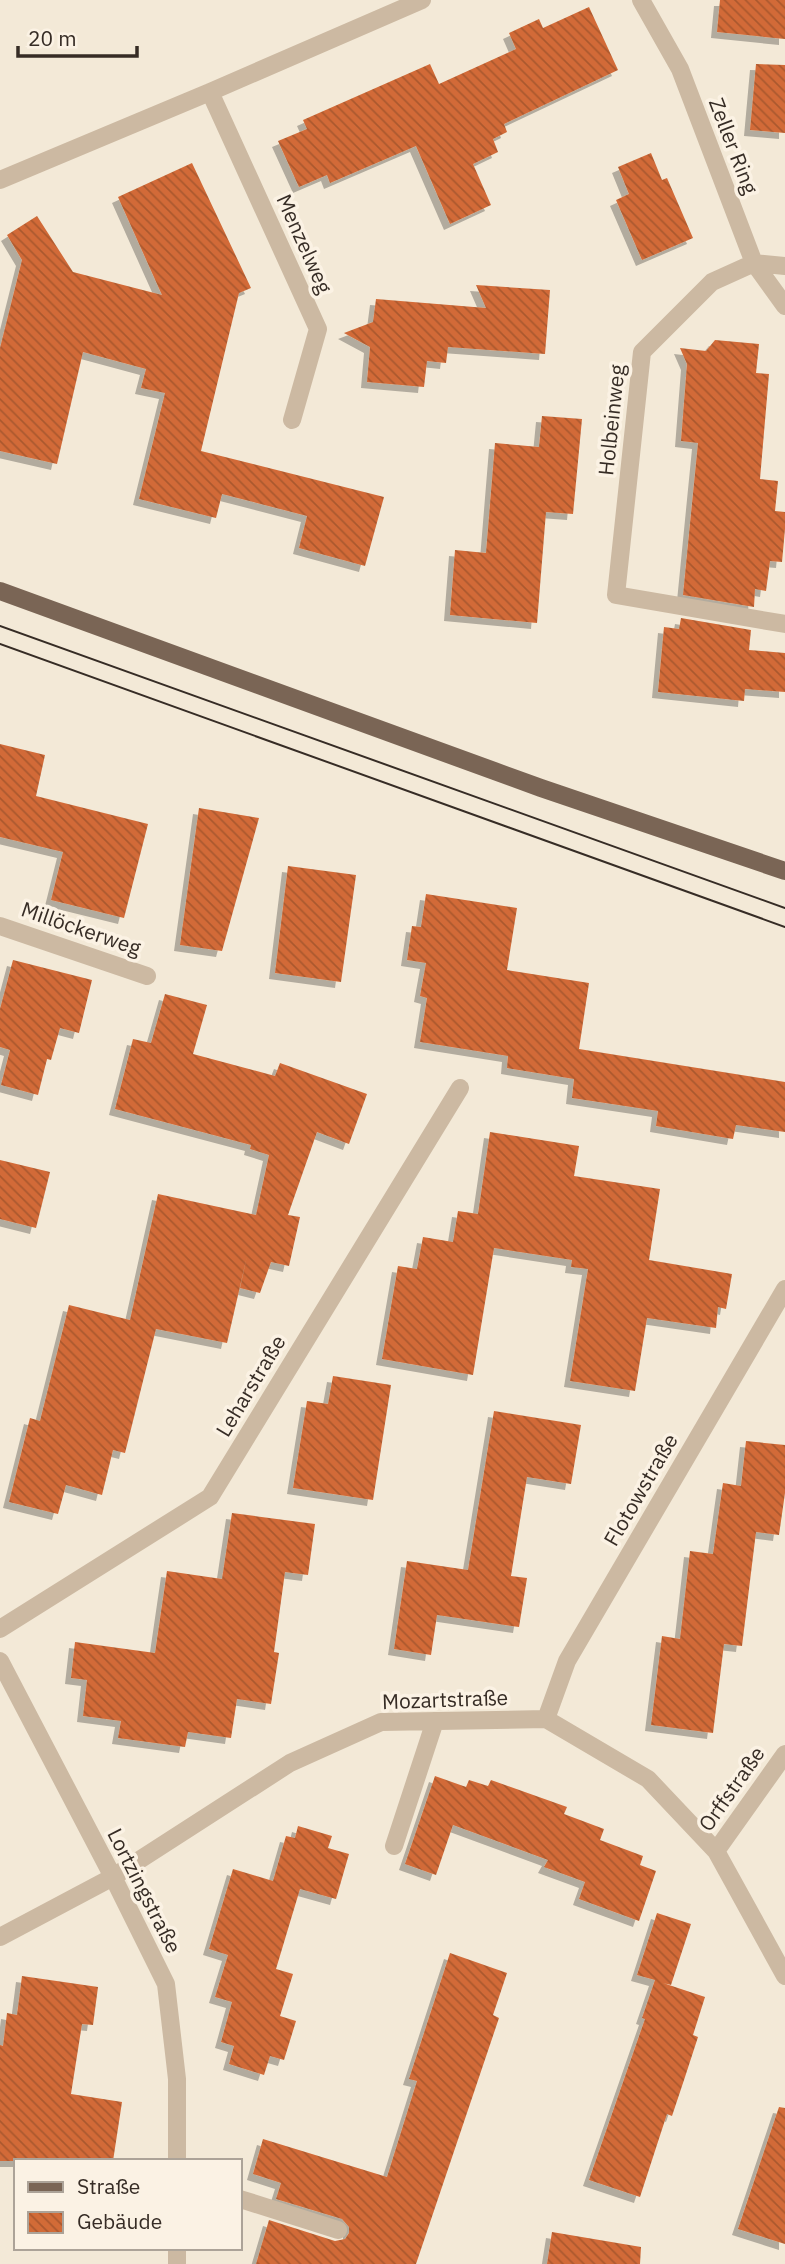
<svg xmlns="http://www.w3.org/2000/svg" width="785" height="2264" viewBox="0 0 785 2264" font-family="'IBM Plex Sans',sans-serif">
<style>
.building{fill:url(#building-back-hatch);filter:url(#shadow)}
.lines{fill:none;stroke-linecap:round;stroke-linejoin:round}
.minor{stroke:#ccb9a2;stroke-width:18}
.major{stroke:#7a6555;stroke-width:18}
.tram{stroke:#362c25;stroke-width:2}
.labels{text-anchor:middle;stroke-width:7;stroke-linejoin:round;paint-order:stroke}
.street-label{font-size:21px;fill:#362c25;stroke:#fbf2e4}
</style>
<defs>
<pattern id="building-back-hatch" width="6" height="6" patternUnits="userSpaceOnUse" patternTransform="scale(1.75)"><rect width="6" height="6" fill="#d26b37"/><path d="M-1 5l2 2M0 0l6 6M5-1l2 2" fill="none" stroke="#ab582e"/></pattern>
<filter id="shadow"><feDropShadow dx="-6" dy="6" stdDeviation="0" flood-color="#0004"/></filter>
</defs>
<rect width="100%" height="100%" fill="#f3e9d7"/>
<path class="building" d="M720,0H785V39L717,32Z
M589,7L618,70L504,124L507,132L493,139L498,152L473,164L491,205L450,224L416,146L330,183L327,175L299,187L278,141L307,129L303,120L430,64L439,84L516,49L509,33L539,19L543,28Z
M756,64L785,65V133L750,130Z
M651,153L662,180L667,178L693,238L642,260L616,200L629,194L618,167Z
M192,163L251,288L239,293L201,451L384,497L365,566L299,548L307,516L222,494L216,518L139,499L165,393L141,388L146,369L83,352L57,464L0,451V348L22,260L7,235L37,216L73,272L162,295L118,197Z
M476,285L550,290L545,354L448,347L446,363L427,361L424,387L367,382L370,347L344,333L373,322L376,299L486,308Z
M715,340L759,344L756,373L769,374L760,479L778,481L775,511L785,512V529L782,562L770,561L766,591L755,589L754,607L683,595L698,443L681,441L687,364L680,348L706,351Z
M542,416L582,419L573,514L546,512L537,623L450,615L455,550L486,553L495,443L539,447Z
M681,618L751,630L749,650L785,653V692L745,689L744,701L658,692L664,627L679,629Z
M0,744L45,755L36,796L148,824L124,918L51,900L63,852L0,837Z
M199,808L259,818L222,951L180,945Z
M288,866L356,875L341,982L275,973Z
M426,894L517,908L507,970L589,983L579,1049L785,1082V1132L736,1125L733,1139L656,1126L658,1111L572,1098L574,1079L507,1068L508,1056L420,1042L427,998L420,996L426,963L407,960L412,926L421,927Z
M13,960L92,980L79,1033L60,1028L51,1060L47,1059L38,1095L1,1085L10,1050L0,1047V1009Z
M165,994L207,1005L193,1054L275,1076L280,1063L367,1094L349,1144L317,1132L288,1215L300,1217L289,1266L271,1262L260,1293L240,1288L247,1256L227,1343L156,1329L125,1453L113,1450L102,1495L66,1485L58,1514L9,1502L30,1418L40,1421L69,1305L130,1320L158,1194L256,1215L269,1155L250,1149L251,1145L115,1109L133,1039L151,1043Z
M490,1132L579,1146L574,1176L660,1189L649,1260L732,1274L726,1309L718,1307L716,1328L647,1318L635,1391L570,1381L588,1269L571,1267L572,1260L494,1248L473,1375L382,1359L398,1266L417,1269L423,1237L453,1242L458,1211L478,1214Z
M0,1160L50,1172L36,1228L0,1219Z
M333,1376L391,1385L373,1500L293,1488L307,1401L328,1404Z
M494,1411L581,1425L571,1484L527,1477L511,1576L527,1578L519,1627L437,1615L431,1655L394,1649L407,1561L468,1570Z
M746,1441L785,1445V1493L779,1535L756,1532L742,1646L724,1644L713,1733L651,1725L662,1636L680,1639L690,1551L713,1554L723,1483L741,1486Z
M232,1513L315,1524L308,1575L285,1572L274,1652L279,1653L271,1704L237,1699L231,1738L188,1732L185,1747L118,1738L121,1721L83,1716L87,1680L71,1678L75,1642L155,1653L167,1571L222,1579Z
M435,1776L466,1787L469,1780L488,1786L491,1780L567,1807L564,1814L604,1829L600,1840L643,1856L640,1865L656,1871L639,1921L579,1899L585,1882L544,1867L548,1860L453,1825L436,1875L405,1864Z
M298,1826L332,1836L328,1848L349,1854L336,1899L300,1889L276,1969L293,1974L280,2016L296,2021L284,2060L270,2056L264,2075L229,2064L234,2046L221,2042L232,2002L215,1997L228,1955L209,1949L233,1869L273,1881L286,1836L295,1838Z
M657,1913L691,1924L671,1985L663,1983L705,1997L693,2035L698,2037L685,2077L672,2116L667,2114L640,2197L589,2180L645,2019L642,2018L655,1980L637,1975Z
M450,1953L507,1973L493,2015L499,2018L416,2264H256L269,2220L335,2241L345,2239L349,2233V2227L342,2219L276,2199L281,2183L253,2174L263,2139L387,2177L417,2081L409,2079Z
M22,1976L98,1987L93,2025L82,2024L71,2094L122,2102L113,2161H0V2045L3,2046L7,2013L17,2015Z
M779,2107L785,2108V2244L738,2229Z
M552,2232L641,2247L640,2264H547Z"/>
<g class="lines">
<path class="minor" d="M641,0L680,69L754,263L785,306
M210,92L318,329L292,420
M0,180L210,92L422,0
M785,266L754,263L712,282L642,352L616,595L785,624
M0,926L147,976
M0,1629L210,1497L460,1088
M0,1661L113,1877L166,1984L177,2079V2161
M546,1719L567,1661L785,1289
M394,1846L435,1721
M716,1851L785,1754
M0,1937L113,1877L290,1763L381,1722L546,1719L648,1779L716,1851L785,1976
M240,2199L338,2230
M177,2264V2248"/>
<path class="major" d="M0,591L541,788L785,871"/>
<path class="tram" d="M0,626L785,908
M0,644L785,927"/>
</g>
<g class="labels">
<g class="street-label">
<text transform="translate(733 146) rotate(69)" y="7">Zeller Ring</text>
<text transform="translate(304 244) rotate(66)" y="7">Menzelweg</text>
<text transform="translate(612 420) rotate(-84)" y="7">Holbeinweg</text>
<text transform="translate(81 929) rotate(19)" y="7">Millöckerweg</text>
<text transform="translate(251 1386) rotate(-59)" y="7">Leharstraße</text>
<text transform="translate(641 1490) rotate(-60)" y="7">Flotowstraße</text>
<text transform="translate(445 1700) rotate(-2)" y="7">Mozartstraße</text>
<text transform="translate(732 1789) rotate(-55)" y="7">Orffstraße</text>
<text transform="translate(144 1891) rotate(63)" y="7">Lortzingstraße</text>
</g>
</g>
<rect x="14" y="2159" width="228" height="91" fill="#fbf2e4" stroke="#aca398" stroke-width="2"/>
<rect x="28" y="2182" width="35" height="10" fill="#7a6555" stroke="#aca398" stroke-width="2"/>
<text x="77" y="2194" font-size="21" fill="#362c25">Straße</text>
<rect x="28" y="2212" width="35" height="21" fill="url(#building-back-hatch)" stroke="#aca398" stroke-width="2"/>
<text x="77" y="2229" font-size="21" fill="#362c25">Gebäude</text>
<path d="M18 46v10h119v-10" fill="none" stroke="#362c25" stroke-width="3.5"/>
<text x="28" y="46" font-size="21" fill="#362c25" stroke="#fbf2e4" stroke-width="5" paint-order="stroke">20 m</text>
</svg>
